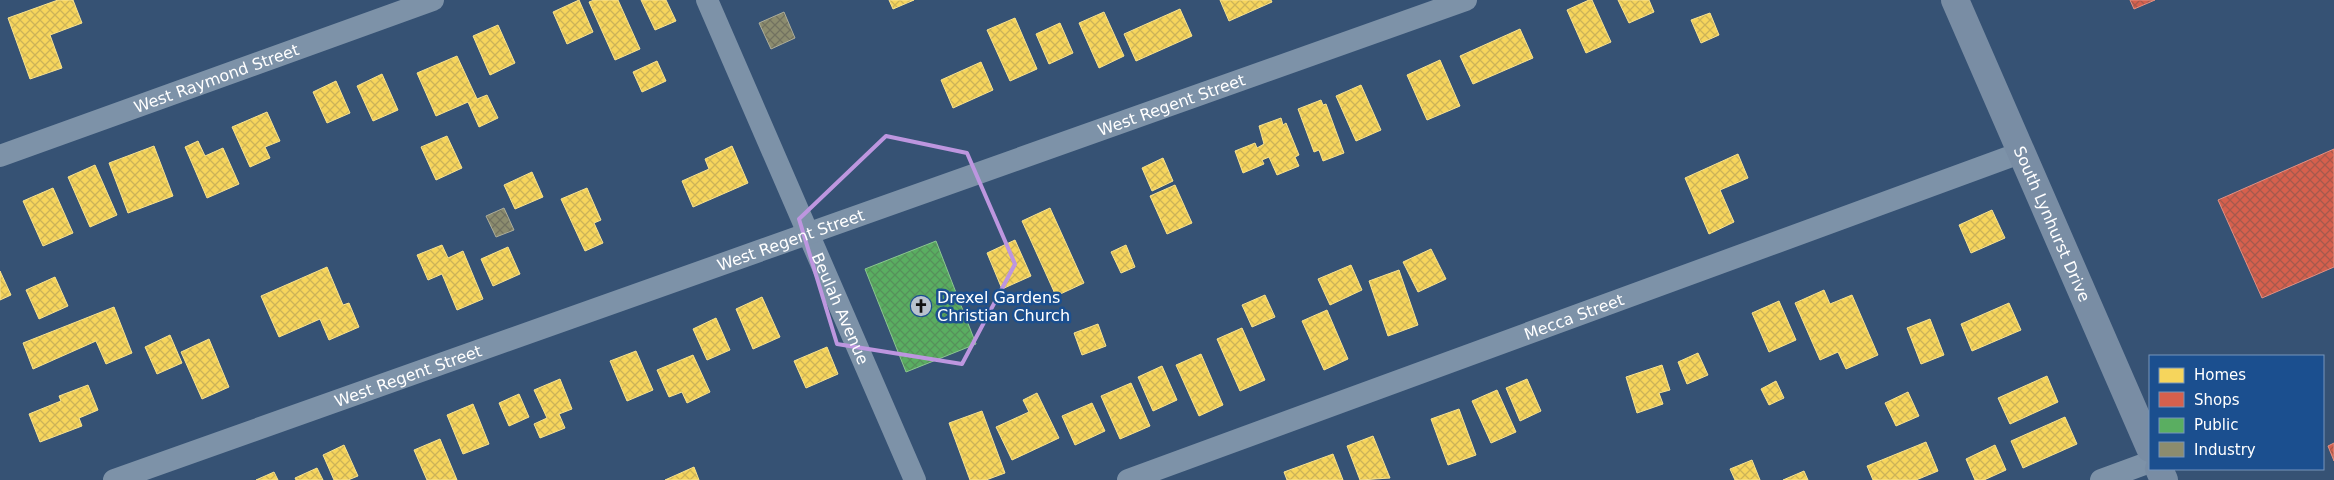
<svg xmlns="http://www.w3.org/2000/svg" width="2334" height="480" viewBox="0 0 2334 480" font-family="'DejaVu Sans',sans-serif">
<style>
.homes{fill:url(#homes-cross-hatch);stroke:#f9e28d}
.shops{fill:url(#shops-cross-hatch);stroke:#e29082}
.public{fill:url(#public-cross-hatch);stroke:#8cc690}
.industry{fill:url(#industry-cross-hatch);stroke:#aeae9a}
.lines{fill:none;stroke-linecap:round;stroke-linejoin:round}
.minor{stroke:#7d92a8;stroke-width:22}
.secondary{stroke:#798da4;stroke-width:28}
.marked{fill:none;stroke:#bd96df;stroke-width:4;stroke-linejoin:round}
.labels{text-anchor:middle;stroke-width:5;stroke-linejoin:round;paint-order:stroke}
.street-label{font-size:16px;fill:#fff;stroke:#1b4f8f}
.poi-label{font-size:16px;fill:#fff;stroke:#1b4f8f;text-anchor:start}
</style>
<defs>
<pattern id="homes-cross-hatch" width="8" height="8" patternUnits="userSpaceOnUse" patternTransform="scale(1.25)"><rect width="8" height="8" fill="#f6d55c"/><path d="M0 0l8 8M0 8l8-8" fill="none" stroke="#ccb358"/></pattern>
<pattern id="shops-cross-hatch" width="8" height="8" patternUnits="userSpaceOnUse" patternTransform="scale(1.25)"><rect width="8" height="8" fill="#d6604d"/><path d="M0 0l8 8M0 8l8-8" fill="none" stroke="#a6594d"/></pattern>
<pattern id="public-cross-hatch" width="8" height="8" patternUnits="userSpaceOnUse" patternTransform="scale(1.25)"><rect width="8" height="8" fill="#5aae61"/><path d="M0 0l8 8M0 8l8-8" fill="none" stroke="#56915b"/></pattern>
<pattern id="industry-cross-hatch" width="8" height="8" patternUnits="userSpaceOnUse" patternTransform="scale(1.25)"><rect width="8" height="8" fill="#8c8c6e"/><path d="M0 0l8 8M0 8l8-8" fill="none" stroke="#727260"/></pattern>
</defs>
<rect width="100%" height="100%" fill="#365274"/>
<path class="homes" d="M58,0H73L82,23L50,35L62,68L30,79L8,18Z
M579,0L593,32L567,44L553,12Z
M594,0H618L640,49L615,60L589,2Z
M641,0H666L676,21L655,30Z
M889,0H914L893,9Z
M1220,0H1271L1272,2L1229,21Z
M1589,0H1592L1611,42L1586,53L1567,10Z
M1618,0H1649L1654,12L1629,23Z
M1180,9L1192,36L1136,61L1124,34Z
M1104,12L1124,56L1099,68L1079,23Z
M1710,13L1719,35L1701,43L1691,20Z
M1015,18L1037,69L1010,81L987,30Z
M1060,23L1073,53L1049,64L1036,34Z
M498,25L515,63L490,75L473,36Z
M1520,29L1533,58L1473,84L1460,56Z
M457,56L477,99L487,95L498,118L479,127L468,102L436,116L417,73Z
M1440,60L1460,106L1427,120L1407,75Z
M657,61L666,81L642,92L633,72Z
M981,62L993,90L953,108L941,80Z
M382,74L398,110L373,121L357,86Z
M336,81L350,113L327,123L313,92Z
M1361,85L1381,130L1356,141L1336,96Z
M1321,100L1323,105L1326,104L1344,153L1323,161L1319,150L1314,152L1298,109Z
M267,112L280,141L265,147L270,158L250,167L232,127Z
M1281,118L1283,125L1286,123L1299,155L1295,157L1299,166L1277,175L1269,157L1262,160L1264,164L1243,173L1235,151L1255,143L1257,148L1264,144L1259,126Z
M447,136L462,168L436,180L421,147Z
M198,141L205,156L223,148L239,184L207,198L185,147Z
M154,146L173,196L128,213L109,163Z
M732,146L748,183L693,207L682,181L709,169L705,159Z
M1738,154L1748,178L1720,190L1734,222L1709,234L1685,178Z
M1163,158L1173,181L1152,191L1142,168Z
M95,165L117,215L90,227L68,177Z
M532,172L543,197L515,209L504,185Z
M1175,185L1192,223L1167,234L1150,196Z
M53,188L73,233L43,246L23,201Z
M587,188L601,220L594,223L603,243L585,251L561,199Z
M1050,208L1084,283L1056,296L1022,221Z
M1992,210L2005,238L1971,253L1959,225Z
M1015,240L1031,276L1002,289L987,253Z
M442,245L448,258L463,251L483,299L457,310L442,274L428,280L417,255Z
M1126,245L1135,267L1121,273L1111,252Z
M508,247L520,274L493,286L481,259Z
M1431,249L1446,279L1418,292L1403,262Z
M1351,265L1362,290L1330,305L1318,279Z
M327,267L343,305L349,303L359,327L329,340L320,319L279,337L261,296Z
M1399,270L1418,325L1388,336L1369,281Z
M0,271L11,295L0,300Z
M55,277L68,306L39,319L26,290Z
M1824,290L1830,304L1852,295L1878,355L1846,369L1838,352L1820,360L1795,303Z
M1265,295L1275,317L1252,327L1242,305Z
M762,297L780,337L753,349L736,309Z
M1779,301L1796,340L1769,352L1752,313Z
M2009,303L2021,330L1972,351L1961,324Z
M114,307L132,353L106,364L96,341L33,369L23,343Z
M1327,310L1348,359L1324,370L1302,321Z
M716,318L730,350L707,360L693,329Z
M1930,319L1944,355L1921,364L1907,328Z
M1098,324L1106,346L1082,355L1074,333Z
M1242,328L1265,380L1240,391L1217,339Z
M170,335L182,363L157,374L145,347Z
M209,339L229,387L202,399L181,352Z
M827,347L838,374L806,388L794,361Z
M636,351L653,390L627,401L610,361Z
M1698,353L1708,375L1687,384L1678,362Z
M1201,354L1223,405L1199,416L1176,365Z
M693,355L710,392L687,403L682,392L669,397L657,370Z
M1662,365L1670,390L1659,393L1663,404L1637,413L1626,377Z
M1162,366L1177,400L1153,411L1138,377Z
M2047,376L2058,402L2010,424L1998,398Z
M560,379L572,409L559,414L565,428L540,438L534,424L547,418L534,390Z
M1527,379L1541,411L1520,421L1506,388Z
M1776,381L1784,398L1769,405L1761,389Z
M1131,383L1150,426L1120,439L1101,396Z
M88,385L98,410L79,418L82,426L40,442L29,414L61,401L59,396Z
M1497,390L1516,432L1491,443L1472,401Z
M1908,392L1919,416L1896,426L1885,403Z
M1037,393L1059,438L1012,460L996,427L1029,412L1023,400Z
M519,394L529,417L509,426L499,403Z
M1092,403L1105,431L1075,445L1062,416Z
M473,404L489,444L463,454L447,415Z
M1459,409L1476,455L1448,465L1431,419Z
M982,411L1005,473L986,480H970L949,423Z
M2065,417L2077,444L2023,468L2011,441Z
M1373,436L1390,478L1360,480L1347,446Z
M440,439L457,480H427L414,450Z
M1926,442L1938,471L1916,480H1873L1867,466Z
M344,445L358,476L348,480H334L323,455Z
M1995,445L2006,470L1984,480H1975L1966,459Z
M1333,454L1343,480H1287L1284,472Z
M1752,460L1760,480H1735L1730,469Z
M694,467L699,480H665Z
M317,468L323,480H296L295,478Z
M1804,471L1808,480H1783Z
M274,472L278,480H256Z"/>
<path class="shops" d="M2130,0H2155L2134,9Z
M2334,149V267L2262,298L2218,200Z
M2334,443V461L2328,446Z"/>
<path class="public" d="M936,241L976,344L906,372L865,269Z"/>
<path class="industry" d="M784,12L795,38L771,49L759,23Z
M504,208L514,230L496,237L486,216Z"/>
<g class="lines">
<g class="minor">
<path id="s1" d="M707,0L915,480"/>
<path id="s2" d="M0,156L433,0"/>
<path id="s3" d="M114,480L1466,0"/>
<path id="s4" d="M1128,480L2020,153"/>
<path d="M2101,480L2150,462"/>
</g>
<g class="secondary">
<path id="s5" d="M1955,0L2150,448"/>
<path d="M2159,469L2164,480"/>
</g>
</g>
<path class="marked" d="M886,136L967,153L1015,264L962,364L837,344L799,219Z"/>
<defs>
<g id="church-disc" transform="scale(1.125)"><circle r="9.5" fill="#b9c2ce" stroke="#1b4f8f"/><path d="M-1.2-6h2.4v3.5h3.3v2.4h-3.3V6h-2.4V-.1h-3.3v-2.4h3.3Z" fill="#111"/></g>
</defs>
<g fill-rule="evenodd">
<use href="#church-disc" x="921" y="306"/>
</g>
<g class="labels">
<g class="street-label">
<text dy="6" stroke="none"><textPath href="#s2" startOffset="230">West Raymond Street</textPath></text>
<text dy="6" stroke="none"><textPath href="#s3" startOffset="1122">West Regent Street</textPath></text>
<text dy="6" stroke="none"><textPath href="#s5" startOffset="244">South Lynhurst Drive</textPath></text>
<text dy="6" stroke="none"><textPath href="#s3" startOffset="718">West Regent Street</textPath></text>
<text dy="6" stroke="none"><textPath href="#s1" startOffset="336">Beulah Avenue</textPath></text>
<text dy="6" stroke="none"><textPath href="#s4" startOffset="475">Mecca Street</textPath></text>
<text dy="6" stroke="none"><textPath href="#s3" startOffset="312">West Regent Street</textPath></text>
</g>
<g class="poi-label">
<text x="937" y="303">Drexel Gardens<tspan x="937" dy="18">Christian Church</tspan></text>
</g>
</g>
<rect x="2149" y="355" width="175" height="115" fill="#1b4f8f" stroke="#7695bc"/>
<rect x="2159" y="368" width="25" height="15" fill="#f6d55c" stroke="#7695bc"/>
<text x="2194" y="380" font-size="15" fill="#ffffff">Homes</text>
<rect x="2159" y="392" width="25" height="15" fill="#d6604d" stroke="#7695bc"/>
<text x="2194" y="405" font-size="15" fill="#ffffff">Shops</text>
<rect x="2159" y="418" width="25" height="15" fill="#5aae61" stroke="#7695bc"/>
<text x="2194" y="430" font-size="15" fill="#ffffff">Public</text>
<rect x="2159" y="442" width="25" height="15" fill="#8c8c6e" stroke="#7695bc"/>
<text x="2194" y="455" font-size="15" fill="#ffffff">Industry</text>
</svg>
